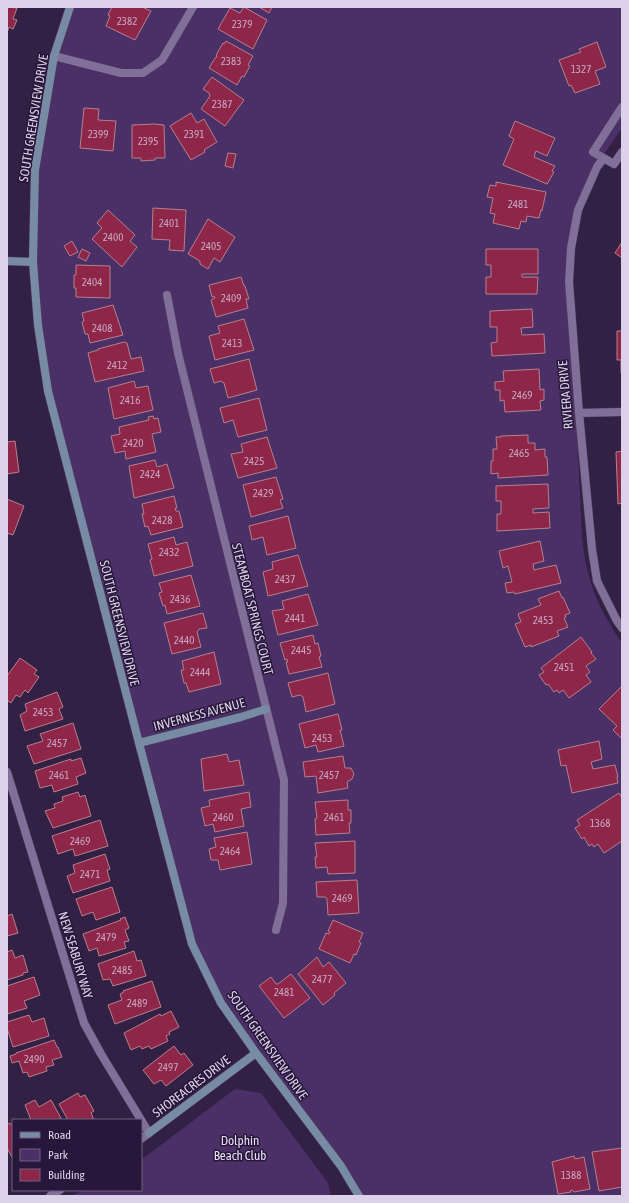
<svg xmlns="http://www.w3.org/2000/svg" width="629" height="1203" viewBox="0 0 629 1203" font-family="'Asap Condensed',sans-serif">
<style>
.green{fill:#4a3066}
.building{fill:#8e2649;stroke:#b5818d}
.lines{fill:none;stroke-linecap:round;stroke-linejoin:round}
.street-casing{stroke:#4c3c5b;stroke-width:9}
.secondary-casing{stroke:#4c3c5b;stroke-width:9}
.street{stroke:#816f99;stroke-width:8}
.secondary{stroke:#778ba5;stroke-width:8}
.labels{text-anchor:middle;stroke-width:3;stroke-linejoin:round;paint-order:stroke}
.number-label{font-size:11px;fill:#c8a6c0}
.street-label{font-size:13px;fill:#dbd1e8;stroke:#28173a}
.park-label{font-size:13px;fill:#e9dff7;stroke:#28173a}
</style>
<rect width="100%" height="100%" fill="#322145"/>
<path class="green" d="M68,7H622V128L604,154L588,184L571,247L572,318L582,538C587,582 597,606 622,643V1196H356L347,1181L231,1019L197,956L56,425L33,263L42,115Z
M235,1089L261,1093L328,1183L331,1196H72L83,1190H141V1160Z"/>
<path class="building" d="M7,7L17,8L13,19L17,20L13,29L9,27L7,33Z
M112,7H142L151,11L135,40L106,26L110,16L108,15Z
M244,7L267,20L253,49L218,29L230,8L240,13Z
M259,7H272L269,13Z
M226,41L253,56L248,65L250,66L244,77L242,76L237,85L209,68L215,58H216L217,56L216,55L223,43L224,44Z
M597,42L606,67L595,71L600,84L575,93L571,85L569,86L559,60L581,52L579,49Z
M212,77L244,100L225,126L201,109L210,96L209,93L203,89Z
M84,108L99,109L98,120L116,121L113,151L80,148Z
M191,113L197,123L204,119L217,142L204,150L205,152L191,160L170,126Z
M515,121L555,138L547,156L536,151L534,157L555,166L552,171L554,172L547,184L503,165L514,139L509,136Z
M154,124L164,125L165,158H155V160L141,161V158H132V125Z
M228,153L236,154L233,168L225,166Z
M496,182L546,192L542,211L541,210L539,218L527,216L526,222L521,221L519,229L493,223L495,214L490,213L493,198L487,197L490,185L496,186Z
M153,208L186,210L184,251L169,250L170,240L152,239Z
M108,210L135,235L130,241L137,247L122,267L92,239L102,228L97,223Z
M208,219L235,237L220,262L214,258L208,269L200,264V261L188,254Z
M72,241L78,252L70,256L64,246Z
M622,242V258L615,253Z
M82,249L90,253L86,261L78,257Z
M486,249H538V274H522V277H538L537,294H486V277H491V265H486Z
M76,265L110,266V298L76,297V288H74V275H76Z
M241,277L244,286H245L249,299H246L248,308L216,317L211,300L215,298L214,296L212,297L209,285Z
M113,305L123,335L90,343L88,334H85L82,322L84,321L82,313Z
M532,309L533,327L521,328L522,335L544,334L545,353L492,356L491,343L497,342V327H490V311Z
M244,319L254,350L215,360L209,336L220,333L218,326Z
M617,331H622V373H621V360H617Z
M124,342L127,343L131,359L141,357L144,371L95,382L88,353L98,350V349Z
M249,359L257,390L228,398L224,383L221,381L214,383L210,369Z
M539,369L540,390L544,389V400L540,401L541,410L505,412L504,400L500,401V390H495V382L504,381L503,371Z
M134,381L136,388L148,386L153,410L114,419L108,388Z
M259,398L267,430L238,437L233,420L224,423L220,408Z
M153,416L154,419L158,418L161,432L152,434L156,452L126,459L125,451L115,453L111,436L120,434L119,427L149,420L148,417Z
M528,435V443H535V450L545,449V457H547L548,475L498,478V473L491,474V461H493V449H497L496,437H501V436Z
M267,437L277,468L238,478L231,454L243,452L241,444Z
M15,441L19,472L7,474V442Z
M622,451V503L618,504L616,452Z
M155,460L157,467L167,464L174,488L134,498L129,466Z
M276,477L283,499L280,500L283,508L251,517L243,485Z
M548,484L549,508L533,509V513L549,512L550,528L497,531V514H501V501H496V486Z
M174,496L177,508H175L176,511H179L183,527L151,535L148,526L145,527L142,514H144L142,504Z
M7,499L24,506L13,535L7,533Z
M288,516L296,548L267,555L263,537L252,540L249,526Z
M174,537L176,545L187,542L193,566L154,576L150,560L152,559L148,544Z
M540,541L544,561L533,564L534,570L556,565L561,583L515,594L514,592L507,593L505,583L512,582L508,566L503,568L499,551Z
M298,555L308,586L268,596L263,572L273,569L272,562Z
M191,575L200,606L167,614L165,605L163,606L159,593L162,592L159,583Z
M559,591L562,598L563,597L570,613L565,615L566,617L564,618L568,627L557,631L559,636L531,647V645L525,647L515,624L521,622L518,614L541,605L538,599Z
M308,594L318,625L278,635L272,611L284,609L282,601Z
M203,613L207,628L199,629L197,632L201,647L172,654L164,623Z
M313,635L315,644L318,643L321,656L319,657L322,667L289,674L286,662H288L287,659L285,660L280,643Z
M581,637L592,652L591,653L596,659L586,666L590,672L586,675L591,682L569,698L563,690L559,693L557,690L554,692L548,684L546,685L539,675L544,672L541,668Z
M214,652L221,684L189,692L186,683H184L181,670H184L182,661Z
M20,658L37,670L34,674L39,677L28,693L25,690L20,697L16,695L11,703L7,700V676Z
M328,673L335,704L306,712L303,697L300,695L292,697L288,683Z
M622,686V739L613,730L617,726L599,709Z
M57,692L63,707L59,709L63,719L25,731L20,715L27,711L25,704Z
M338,714L342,730H340L344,746L318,752L316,745L305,748L299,724Z
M73,723L81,749L34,764L27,746L43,741L40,734Z
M599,741L602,759L591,762L593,769L615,765L618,777H617L618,783L572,793L566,765L561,766L558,750Z
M227,754L229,762L239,760L244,785L204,791L201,759Z
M343,756L345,768H351L354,774L352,779L347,782L348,788L318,793L316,776L305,777L303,762Z
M81,758L86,773L76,777L78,784L54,792L52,785L40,788L35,771L71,759V761Z
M78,792L80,797L85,795L91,816L53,828L45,811L55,808L54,804L63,801L62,797Z
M249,792L251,807L241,809L244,826L215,832L213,824L205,826L201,808L210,806L209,800Z
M619,793L622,798V841L604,853L598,844L594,847L592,844L589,846L584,837L582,839L575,828L580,825L577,820Z
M348,800V810H351V823H349L350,833L316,835L315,819L317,818L315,802Z
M100,820L108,846L75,856L73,849L58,854L52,836Z
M247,832L252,864L220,870L218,860H211L209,849L216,847L214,838Z
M355,841V873L328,874L327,867L316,868L315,857H317L315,843Z
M105,854L110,869L107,870L110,881L73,893L67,876L75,873L73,865Z
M357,880L359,913L328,915L327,899L325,897H317L316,882Z
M112,887L120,912L96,920L93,912L82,916L76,899Z
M12,914L18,933L7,936V916Z
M125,917L129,928L125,930L129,941L124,942L126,948L99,956L97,948L89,951L83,934L121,920L120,919Z
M333,920L363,933L359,942L361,943L356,955L354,954L350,963L319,949L326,933L329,934L330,932L328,931Z
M12,950L15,958L23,955L28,972L23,973V975L7,980V952Z
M134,951L137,961L141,960L146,976L113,986L110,979L103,980L98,964Z
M317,957L323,967L329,962L346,983L334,993L335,995L323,1005L298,974Z
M291,974L310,998L284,1018L259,986L271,977L276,984H278Z
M34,977L40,995L24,1001L27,1008L7,1014V986Z
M152,981L161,1007L115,1024L108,1005L122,1000L120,994L124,992L123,991Z
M171,1011L179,1027L169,1032L170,1034L166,1036L168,1041L151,1049L149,1046L142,1049L140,1046L131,1050L124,1033L160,1014L161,1016Z
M29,1015L32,1022L44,1018L49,1036L13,1047L7,1028V1022Z
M54,1040L57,1047H58L62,1057L52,1060L54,1065L46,1067L47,1071L29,1077L27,1072L23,1073L19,1061L12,1063L10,1056L16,1054V1053Z
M174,1046L181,1055L184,1053L193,1065L166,1086L161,1080L154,1084L143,1070Z
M78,1093L80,1097L85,1095L94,1111L91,1113L94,1120H68L59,1104Z
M35,1100L39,1107L51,1100L62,1120H31L25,1105Z
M10,1123L13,1127V1159L7,1148V1125Z
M622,1148V1187L599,1191L592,1152Z
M574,1156L575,1159L584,1157L590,1189L574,1192L572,1190L570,1191L571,1192L558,1194L552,1162Z"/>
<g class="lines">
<g class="street-casing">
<path id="street" d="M54,56L121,73H143L162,60L193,7
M622,107L593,152L614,164L622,152
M603,159L597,167L578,210L571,248L569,282L579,413L592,549L597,581L617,621L622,628
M167,295L178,353L284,780L283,903L276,930
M579,413L622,412
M7,772L84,1023L101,1054L149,1133L141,1139
M50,1196L60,1190"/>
</g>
<g class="secondary-casing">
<path id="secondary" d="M70,7L54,56L35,170L33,262L38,325L48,391L139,743L192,944L221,1003L256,1053L341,1166L359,1196
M7,261L33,262
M139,743L241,717L266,709
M149,1133L256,1053"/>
</g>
<use href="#street" class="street"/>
<use href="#secondary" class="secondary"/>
</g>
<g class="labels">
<g class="number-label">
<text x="127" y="25">2382</text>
<text x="242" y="28">2379</text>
<text x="231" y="65">2383</text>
<text x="581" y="73">1327</text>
<text x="222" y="108">2387</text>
<text x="98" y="138">2399</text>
<text x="194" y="138">2391</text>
<text x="148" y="145">2395</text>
<text x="518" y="208">2481</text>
<text x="169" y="227">2401</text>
<text x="113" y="241">2400</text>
<text x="211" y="250">2405</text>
<text x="92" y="286">2404</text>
<text x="231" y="302">2409</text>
<text x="102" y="332">2408</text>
<text x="232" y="347">2413</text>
<text x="117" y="369">2412</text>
<text x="522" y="399">2469</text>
<text x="130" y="404">2416</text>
<text x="133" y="447">2420</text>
<text x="519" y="457">2465</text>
<text x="254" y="465">2425</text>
<text x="150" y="478">2424</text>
<text x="263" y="497">2429</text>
<text x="162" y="524">2428</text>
<text x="169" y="556">2432</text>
<text x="285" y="583">2437</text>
<text x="180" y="603">2436</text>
<text x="295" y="622">2441</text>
<text x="543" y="624">2453</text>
<text x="184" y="644">2440</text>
<text x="301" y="654">2445</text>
<text x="564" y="671">2451</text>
<text x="200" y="676">2444</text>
<text x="43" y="716">2453</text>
<text x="322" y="742">2453</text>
<text x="57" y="747">2457</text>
<text x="59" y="779">2461</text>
<text x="329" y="779">2457</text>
<text x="223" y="821">2460</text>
<text x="334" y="821">2461</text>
<text x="600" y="827">1368</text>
<text x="80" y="845">2469</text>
<text x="230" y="855">2464</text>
<text x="90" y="878">2471</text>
<text x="342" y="902">2469</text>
<text x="106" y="941">2479</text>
<text x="122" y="974">2485</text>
<text x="322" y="983">2477</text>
<text x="284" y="996">2481</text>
<text x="137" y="1007">2489</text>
<text x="34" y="1063">2490</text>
<text x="168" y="1071">2497</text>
<text x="571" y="1179">1388</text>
</g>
<g class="street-label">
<text transform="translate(33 118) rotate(-81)" y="5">SOUTH GREENSVIEW DRIVE</text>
<text transform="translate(565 395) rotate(-95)" y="5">RIVIERA DRIVE</text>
<text transform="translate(253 609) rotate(76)" y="5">STEAMBOAT SPRINGS COURT</text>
<text transform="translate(120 623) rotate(76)" y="5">SOUTH GREENSVIEW DRIVE</text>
<text transform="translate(199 714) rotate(-15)" y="5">INVERNESS AVENUE</text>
<text transform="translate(76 955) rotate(73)" y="5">NEW SEABURY WAY</text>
<text transform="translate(268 1045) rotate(55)" y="5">SOUTH GREENSVIEW DRIVE</text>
<text transform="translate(191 1086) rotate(-37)" y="5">SHOREACRES DRIVE</text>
</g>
<g class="park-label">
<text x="240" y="1145">Dolphin<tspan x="240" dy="15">Beach Club</tspan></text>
</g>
</g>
<rect width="629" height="1203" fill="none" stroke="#dbd1e8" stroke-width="16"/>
<rect x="12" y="1119" width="130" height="72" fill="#28173a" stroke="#706180"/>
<rect x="20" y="1132" width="20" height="6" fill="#778ba5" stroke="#706180"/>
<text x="48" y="1139" font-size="12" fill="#dbd1e8">Road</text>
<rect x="20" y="1149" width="20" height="12" fill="#4a3066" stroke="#706180"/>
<text x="48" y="1159" font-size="12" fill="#dbd1e8">Park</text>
<rect x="20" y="1169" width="20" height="12" fill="#8e2649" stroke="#706180"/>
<text x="48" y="1179" font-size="12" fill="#dbd1e8">Building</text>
</svg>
